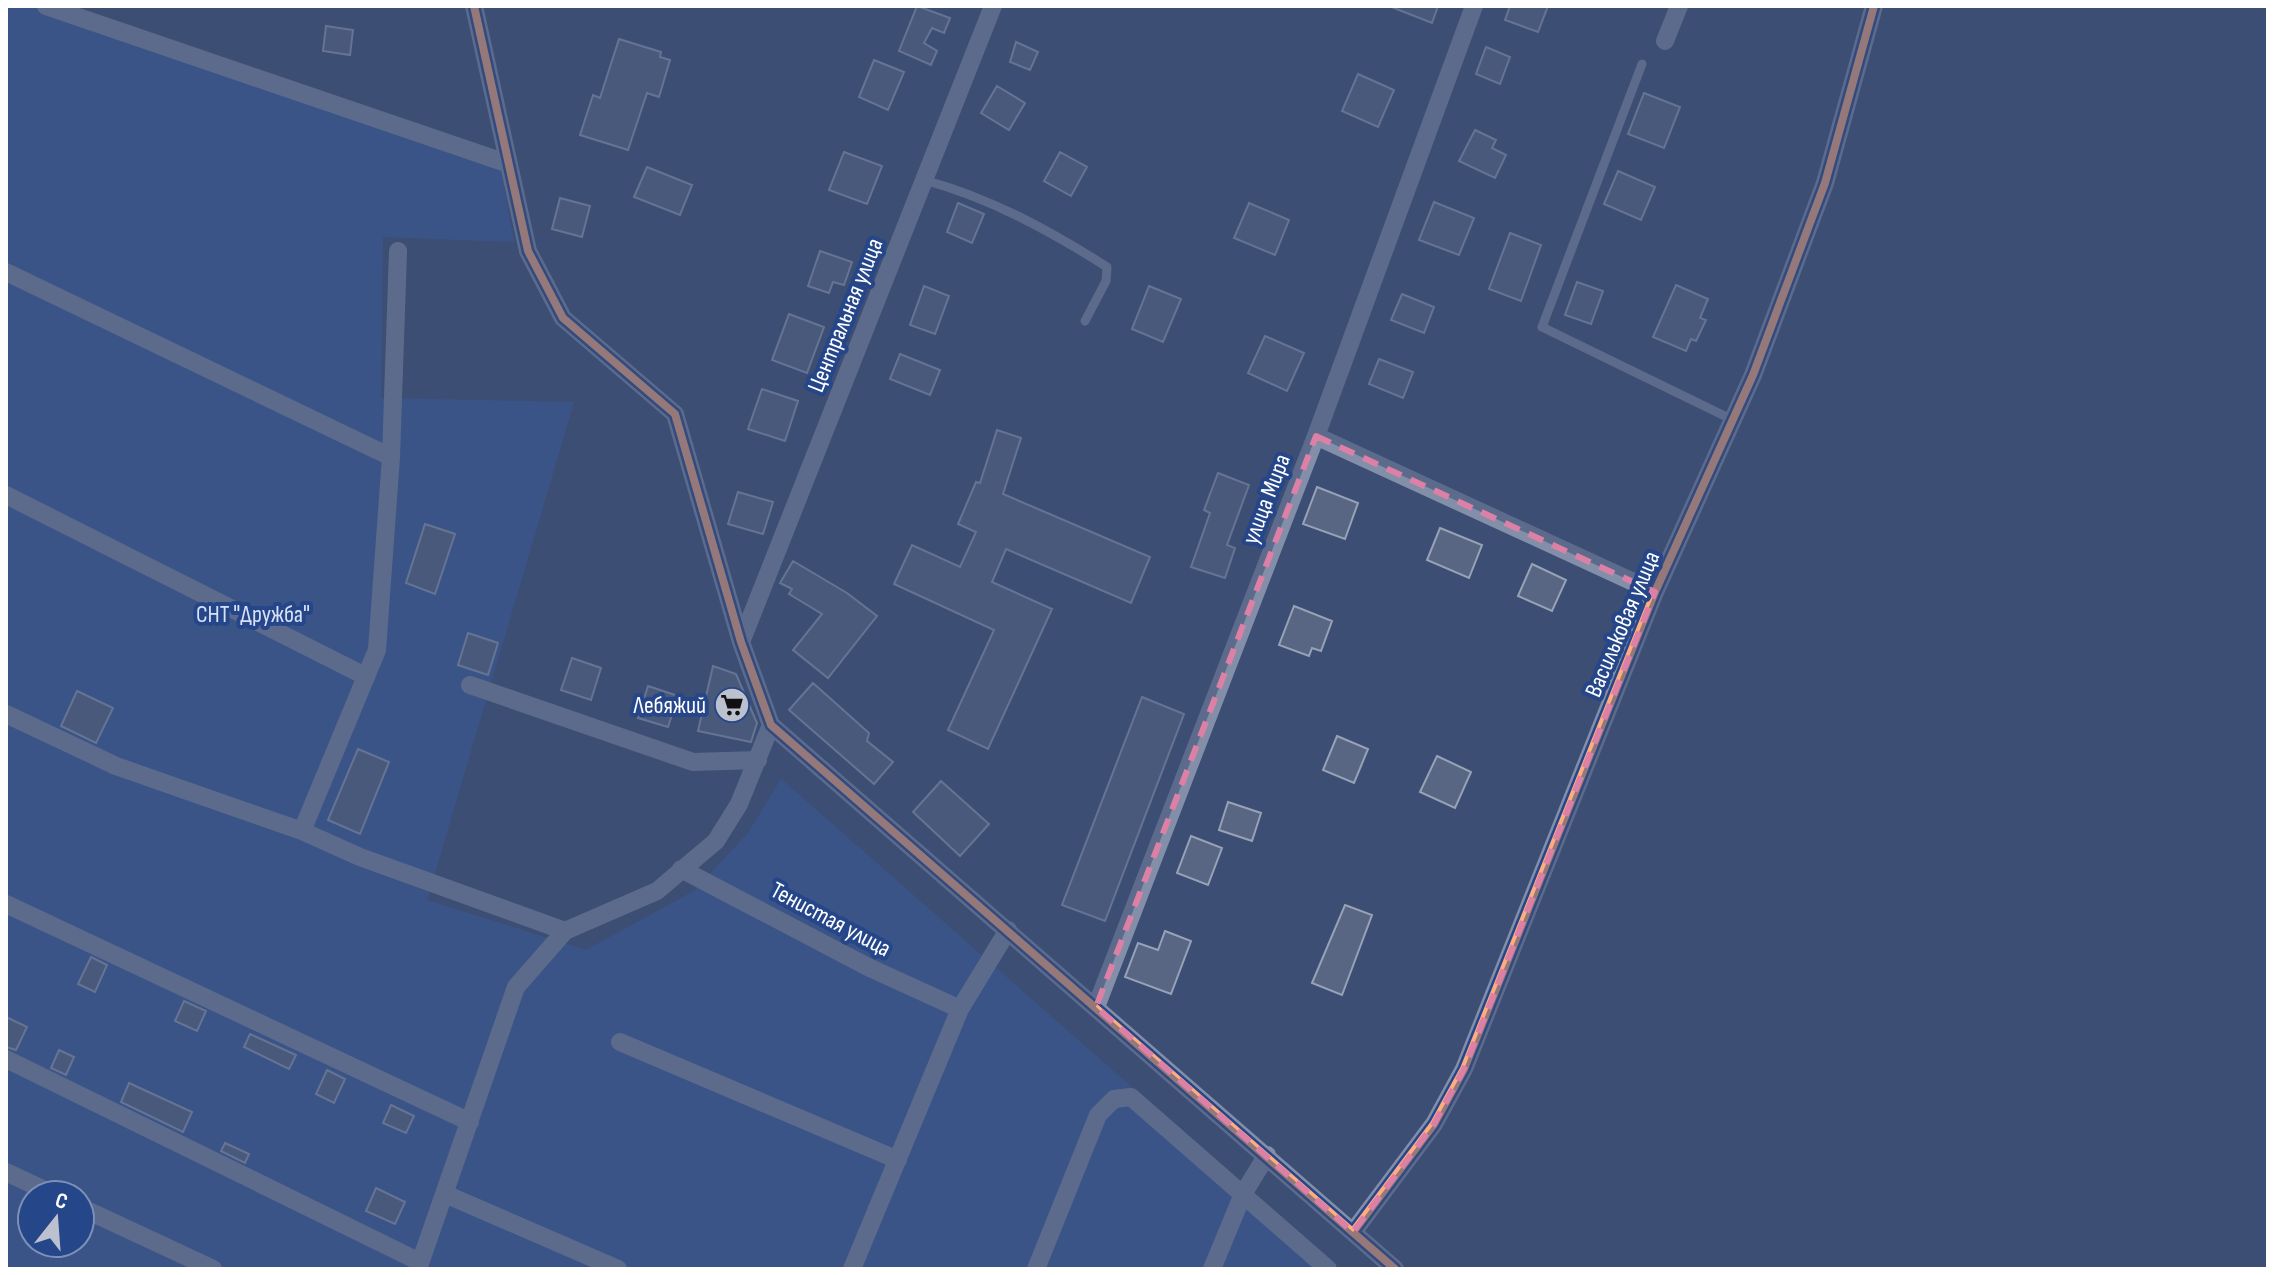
<svg xmlns="http://www.w3.org/2000/svg" width="2274" height="1275" viewBox="0 0 2274 1275" font-family="'Sofia Sans Condensed',sans-serif">
<style>
.green{fill:#3b5c9f;fill-rule:evenodd}
.building{fill:#586684;stroke:#97a2b7;stroke-width:2}
.lines{fill:none;stroke-linecap:round;stroke-linejoin:round}
.service{stroke:#838fa8;stroke-width:9}
.minor{stroke:#838fa8;stroke-width:18}
.cycleway-casing{stroke:#26468a;stroke-width:13}
.cycleway{stroke:#ffac80;stroke-width:8}
.marked{fill:none;stroke:#dd80a5;stroke-width:6;stroke-dasharray:16 10;stroke-linejoin:round}
.labels{text-anchor:middle;stroke-width:8;stroke-linejoin:round;paint-order:stroke}
.street-label{font-size:24px;fill:#fff;stroke:#26468a}
.park-label{font-size:24px;fill:#d8e2f7;stroke:#26468a}
.poi-label{font-size:24px;fill:#fff;stroke:#26468a;text-anchor:end}
</style>
<rect width="100%" height="100%" fill="#3c4e74"/>
<path class="green" d="M6,6H39L499,160L514,242L383,237L381,398L574,402L427,900L586,950L694,891L748,833L781,779L1339,1269H6ZM32,1195H80V1243H32Z"/>
<path class="building" d="M917,6L950,18L944,33L932,28L924,43L937,51L931,65L899,51Z
M1389,6H1438L1432,23Z
M1510,6H1548L1538,32L1505,20Z
M326,26L353,30L350,55L323,51Z
M619,39L661,52L660,57L670,60L659,97L647,93L628,150L580,135L593,95L600,98Z
M1016,42L1038,52L1030,70L1010,62Z
M1486,47L1510,57L1500,84L1476,74Z
M874,60L904,72L888,110L859,97Z
M1358,74L1394,90L1378,127L1342,111Z
M997,86L1025,103L1009,130L981,113Z
M1644,93L1680,107L1664,148L1628,134Z
M1475,130L1496,140L1492,148L1506,155L1495,178L1459,161Z
M844,152L882,166L867,204L829,190Z
M1060,152L1087,167L1071,196L1044,181Z
M647,167L692,185L680,215L634,197Z
M1618,171L1655,187L1641,220L1604,204Z
M560,198L590,206L582,237L552,229Z
M1434,202L1474,218L1459,255L1419,240Z
M958,203L984,214L972,243L947,232Z
M1249,203L1289,220L1275,255L1234,238Z
M1510,233L1541,245L1521,301L1489,289Z
M820,251L852,262L844,285L833,282L829,293L808,286Z
M1577,282L1603,291L1591,324L1565,315Z
M1676,285L1708,299L1700,318L1706,320L1696,341L1691,339L1686,351L1653,337Z
M924,286L949,296L935,334L910,325Z
M1149,286L1181,299L1163,342L1132,329Z
M1402,294L1434,307L1424,333L1391,320Z
M789,314L824,327L807,373L772,360Z
M1265,336L1304,353L1287,391L1248,373Z
M900,354L940,370L930,395L890,379Z
M1379,359L1413,372L1403,398L1369,384Z
M762,389L798,401L785,441L748,429Z
M997,430L1021,438L1003,494L1150,557L1131,603L1006,549L992,582L1052,609L988,749L948,730L994,630L894,584L912,545L960,567L976,532L958,524L976,482L980,483Z
M1218,473L1249,485L1227,545L1235,548L1225,578L1191,567L1210,513L1204,510Z
M1317,487L1358,503L1345,539L1303,524Z
M738,492L773,502L763,534L728,524Z
M425,524L455,534L435,594L406,583Z
M1440,528L1482,545L1469,578L1427,560Z
M793,561L847,593L877,616L828,678L793,650L822,614L789,594L792,589L780,583Z
M1532,564L1566,580L1552,611L1518,596Z
M1294,606L1332,621L1321,651L1312,648L1309,656L1279,645Z
M468,633L498,643L488,675L458,665Z
M572,658L601,668L591,700L561,690Z
M713,666L736,674L757,723L751,742L698,731Z
M813,683L869,733L867,741L893,762L874,784L789,710Z
M648,686L678,696L668,727L638,718Z
M77,691L113,708L96,743L61,726Z
M1142,697L1184,714L1105,921L1062,905Z
M1337,736L1368,749L1354,783L1323,770Z
M358,749L389,762L360,834L328,820Z
M1437,756L1471,772L1455,808L1420,792Z
M941,781L989,824L960,856L913,812Z
M1228,802L1261,813L1252,841L1219,830Z
M1191,836L1222,848L1208,885L1177,873Z
M1345,905L1372,915L1342,995L1312,983Z
M1165,931L1191,941L1171,994L1125,977L1138,943L1158,950Z
M91,957L107,965L95,992L78,984Z
M184,1001L206,1011L197,1031L175,1021Z
M6,1017L27,1027L16,1050L6,1047Z
M250,1034L296,1055L289,1069L244,1047Z
M59,1050L74,1057L66,1075L51,1068Z
M327,1070L345,1079L334,1103L316,1094Z
M129,1083L192,1112L183,1132L121,1102Z
M391,1105L414,1116L406,1133L383,1123Z
M225,1143L249,1154L245,1163L221,1151Z
M376,1188L405,1202L395,1224L366,1211Z"/>
<g class="lines">
<path class="service" d="M1642,64L1542,327L1733,420
M924,180C990,198 1049,230 1107,267L1106,281L1085,321"/>
<path class="minor" d="M46,6L509,164
M474,6L528,251L563,318L675,414L741,642L771,725L1395,1269
M1665,41L1679,6
M6,272L391,457
M1316,436L1655,592
M6,495L365,676
M741,642L993,6
M470,685L693,762L758,760
M6,714L116,766L302,831L360,857L565,931L657,891L716,841L739,804L771,725
M302,831L377,650L391,457L398,251
M681,869L868,967L960,1009
M6,904L470,1122
M1096,1007L1316,436L1474,6
M620,1042L898,1160
M6,1059L420,1262
M6,1172L55,1195
M445,1194L618,1269
M80,1207L213,1269
M1353,1232L1434,1124L1464,1069L1655,592L1753,375L1825,183L1874,6
M418,1269L516,987L565,931
M852,1269L960,1009L1008,930
M1036,1269L1098,1115L1114,1099L1131,1097L1328,1269
M1212,1269L1243,1194L1267,1155"/>
<g class="cycleway-casing">
<path id="cycleway" d="M474,6L528,251L563,318L675,414L741,642L771,725L1395,1269
M1353,1232L1434,1124L1464,1069L1655,592L1753,375L1825,183L1874,6"/>
</g>
<use href="#cycleway" class="cycleway"/>
</g>
<path d="M0 0H2274V1275H0ZM1316,436L1655,592L1464,1069L1434,1124L1353,1232L1096,1007Z" fill="#3c4e74" fill-opacity=".55" fill-rule="evenodd"/>
<path class="marked" d="M1316,436L1655,592L1464,1069L1434,1124L1353,1232L1096,1007Z"/>
<defs>
<g id="supermarket-disc" transform="scale(1.8)"><circle r="9.5" fill="#bbc1ce" stroke="#26468a"/><path d="M-6-5.5h2.5l.6 2H6L4.5 2H-2.5L-4.4-4H-6ZM-1.5 3.2a1.3 1.3 0 1 0 .1 0ZM3 3.2a1.3 1.3 0 1 0 .1 0Z" fill="#111"/></g>
</defs>
<g fill-rule="evenodd">
<use href="#supermarket-disc" x="732" y="705"/>
</g>
<g class="labels">
<g class="street-label">
<text transform="translate(845 315) rotate(-68)" y="8">Центральная улица</text>
<text transform="translate(1266 499) rotate(-69)" y="8">улица Мира</text>
<text transform="translate(1622 624) rotate(-67)" y="8">Васильковая улица</text>
<text transform="translate(831 919) rotate(28)" y="8">Тенистая улица</text>
</g>
<g class="park-label">
<text x="253" y="622">СНТ "Дружба"</text>
</g>
<g class="poi-label">
<text x="706" y="713">Лебяжий</text>
</g>
</g>
<rect width="2274" height="1275" fill="none" stroke="#ffffff" stroke-width="16"/>
<g transform="translate(56 1219) rotate(17)"><circle r="38" fill="#26468a" stroke="#7d90b9" stroke-width="2"/>
<path d="M0-6L14 30L0 20L-14 30Z" fill="#bbc1ce"/>
<text y="-12" font-size="22" font-weight="bold" text-anchor="middle" fill="#ffffff">С</text>
</g>
</svg>
